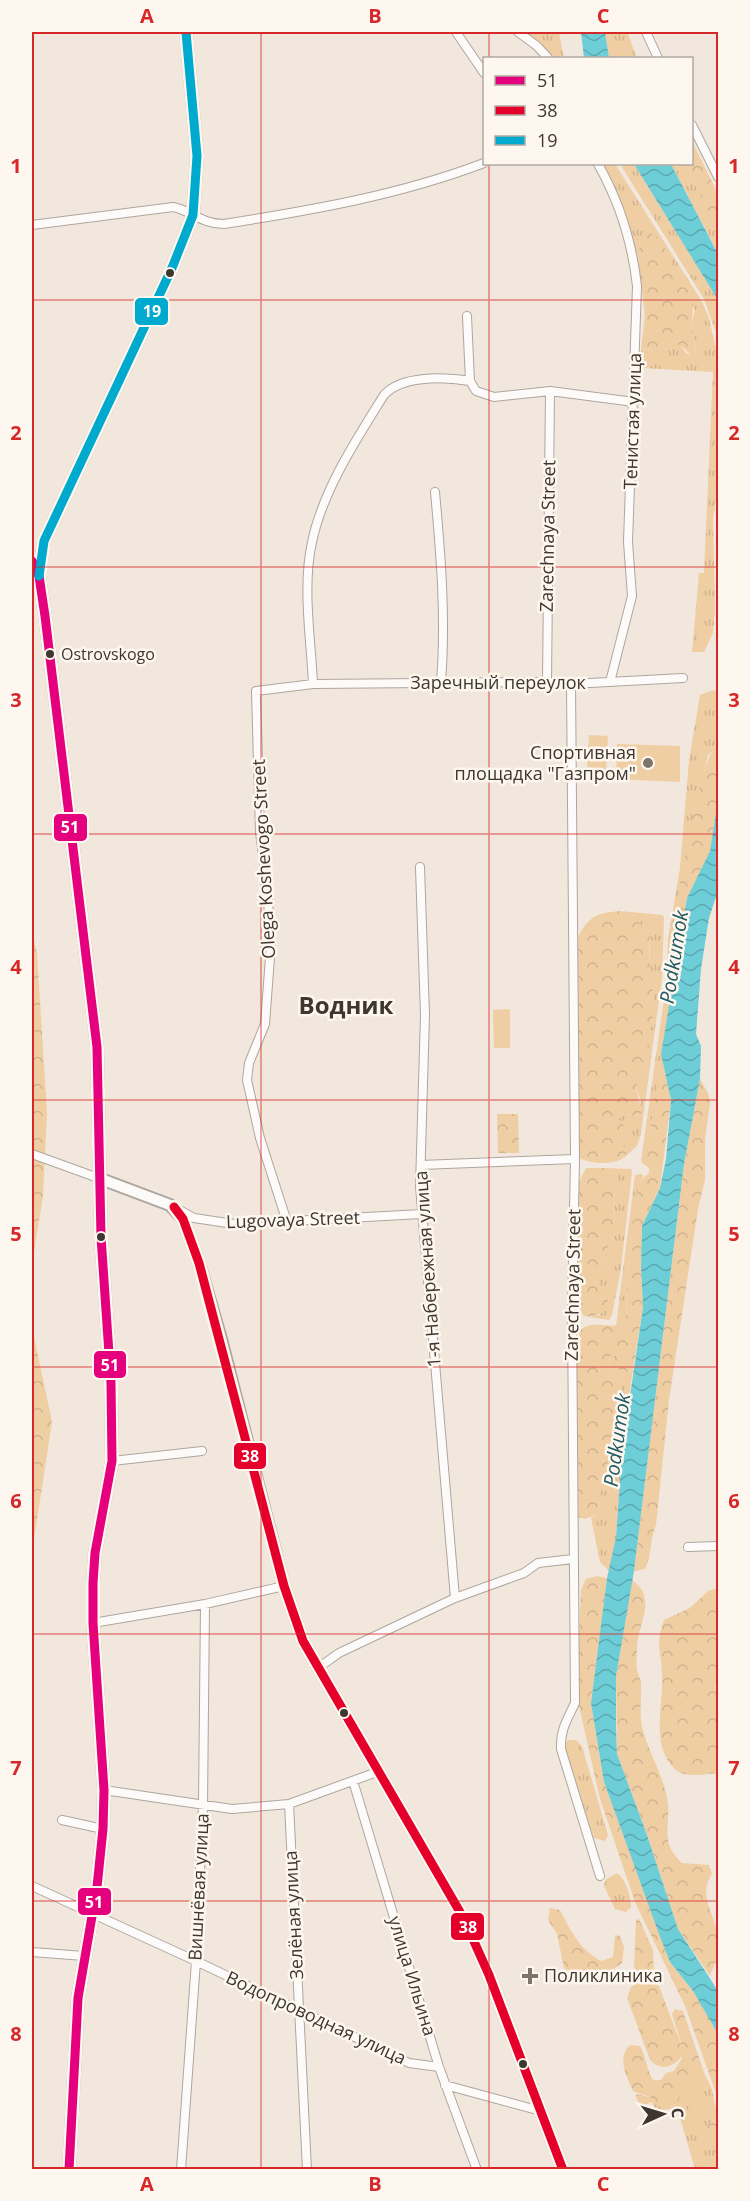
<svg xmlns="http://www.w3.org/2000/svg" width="750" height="2201" viewBox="0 0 750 2201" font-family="'Open Sans',sans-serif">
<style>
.grass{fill:url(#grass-tufts)}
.forest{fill:url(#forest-crowns)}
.garden{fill:#f0cea4}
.water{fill:url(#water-waves)}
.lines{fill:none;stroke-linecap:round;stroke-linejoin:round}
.street-casing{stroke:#aea69e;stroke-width:10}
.secondary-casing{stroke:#aea69e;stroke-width:14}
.street{stroke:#fdfbfa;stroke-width:8}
.secondary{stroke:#fdfbfa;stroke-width:10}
.bus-1-casing{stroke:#fef7ef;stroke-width:14}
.bus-2-casing{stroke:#fef7ef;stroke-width:14}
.bus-3-casing{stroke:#fef7ef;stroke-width:14}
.bus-1{stroke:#e5007d;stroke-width:9}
.bus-2{stroke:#e4002b;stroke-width:9}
.bus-3{stroke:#00a9ce;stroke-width:9}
.grid{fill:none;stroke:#d62828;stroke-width:1.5;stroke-opacity:0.55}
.bus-dot{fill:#3e372f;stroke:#fef7ef;stroke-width:2}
.poi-dot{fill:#7d756c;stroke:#fef7ef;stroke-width:2}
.labels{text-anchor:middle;stroke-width:5;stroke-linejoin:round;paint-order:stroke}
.bus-label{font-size:16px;fill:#3e372f;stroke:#fef7ef;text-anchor:start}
.street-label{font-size:18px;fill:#3e372f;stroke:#fef7ef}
.poi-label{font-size:18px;fill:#3e372f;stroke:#fef7ef;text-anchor:end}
.water-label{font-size:20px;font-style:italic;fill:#225a62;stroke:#fef7ef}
.district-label{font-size:24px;font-weight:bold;fill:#3e372f;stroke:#fef7ef}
.line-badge{stroke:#fef7ef;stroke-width:2}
.badge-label{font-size:16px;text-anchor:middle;font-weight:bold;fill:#fff}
.neatline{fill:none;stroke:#d62828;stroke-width:2}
.grid-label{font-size:20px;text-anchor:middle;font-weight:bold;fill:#d62828}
</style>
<defs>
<pattern id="grass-tufts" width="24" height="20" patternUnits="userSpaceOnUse" patternTransform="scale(1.5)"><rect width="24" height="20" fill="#f0cea4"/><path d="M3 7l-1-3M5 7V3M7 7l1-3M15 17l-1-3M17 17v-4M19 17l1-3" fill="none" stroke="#cfb28e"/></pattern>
<pattern id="forest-crowns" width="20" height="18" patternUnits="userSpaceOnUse" patternTransform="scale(1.5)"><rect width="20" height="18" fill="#f0cea4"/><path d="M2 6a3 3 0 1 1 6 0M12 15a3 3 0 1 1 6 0" fill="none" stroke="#cfb28e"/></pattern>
<pattern id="water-waves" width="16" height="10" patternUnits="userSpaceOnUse" patternTransform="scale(1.5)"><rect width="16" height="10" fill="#6dced8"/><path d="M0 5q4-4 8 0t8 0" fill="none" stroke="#5ba8b0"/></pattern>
</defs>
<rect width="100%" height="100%" fill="#f1e7dc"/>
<path class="grass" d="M523,32H559L564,58H552C543,39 532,43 523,32Z
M605,32H627L637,58H609Z
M603,164H615L701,300L708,315L718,357V488L713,519L715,609L713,633L704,652H692L699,573H704L713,372L642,368L641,349L651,351L670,339L676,341L687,354L696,351L692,322L695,310L674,274L664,246L640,240L638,262L618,193Z
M620,164H634L718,300V338L704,299Z
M671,164H686L716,228L718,253Z
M713,690L718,692V753L713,751L708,755L682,874L677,934H682L650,1132L644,1139L667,978L668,938L680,868L689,760L700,695Z
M620,911L663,915L664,918L662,978L641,1133L637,1146L626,1156V1150L619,1142L618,1119L622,1115L638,1116L641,1101L636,1087L647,1061L650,938L634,915Z
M608,1168L631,1169L632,1172L621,1268L612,1315L609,1320L589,1317L600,1315L597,1273L615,1231L614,1197L618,1180Z
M641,1174L644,1176L639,1182L627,1274L626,1319L622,1324L616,1326L635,1175Z
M616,1352L624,1373L633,1369L622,1451L616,1537L609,1571L600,1562L591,1518L596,1515L606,1462L612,1446L621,1382L609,1370L611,1353Z
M568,1740H576L582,1746L608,1835L605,1841L594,1838L564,1755L565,1744Z
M617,1873C626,1879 631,1896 631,1907L626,1912L615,1909L604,1886L606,1879Z
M705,2075L712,2089L718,2120L712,2121L703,2145L718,2155V2169H695L677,2108L656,2111L652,2102L640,2107L635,2095L638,2094L652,2098Z"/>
<path class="forest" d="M692,141L718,194V254L716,228L686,164H692Z
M648,233C665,236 669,259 674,274L684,278L694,293L692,322L696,351L692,355L671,339L651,351L641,349L645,315L638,262L640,240Z
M713,751L718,753V799L710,851L687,898L682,934H677C669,920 701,762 713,751Z
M620,911L634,915L650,938L649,954L654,1005L647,1061L636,1087L642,1112L638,1116L622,1115L618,1119L625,1127L619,1141L626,1150V1156C614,1166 592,1164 579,1158L576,941C587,918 594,913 620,911Z
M32,932L37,953L47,1113L43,1196L32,1264Z
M661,1054L671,1100L660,1187L642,1226L641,1267L643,1307L633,1369L624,1373L619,1370L616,1353H611L609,1370L621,1382L622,1399L596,1515L585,1519L575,1516V1365L580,1330C596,1319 606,1329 622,1324L626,1319L627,1274L638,1188L639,1182L649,1173V1168L641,1162L644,1139L650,1132Z
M700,1079L708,1093L710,1104L705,1139V1180L698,1209L669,1400L656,1525C650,1538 651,1559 645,1569L634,1571L684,1164Z
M497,1114H518L519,1153H498Z
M586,1168H608L618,1180L614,1197L615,1231L597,1273L600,1289L608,1297V1308C601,1314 594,1318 584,1316L578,1306L579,1182Z
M32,1327L52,1422L32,1552Z
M597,1576L607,1578L591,1703L604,1782L670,1962L693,1991L718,2034V2099L685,2006L635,1902L600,1799L577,1697L581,1590L586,1579Z
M632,1580C658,1598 638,1623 637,1647C637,1654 636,1663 637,1670C638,1675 641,1679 641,1683C642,1701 638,1717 644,1734C651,1757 665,1779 668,1804C670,1830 660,1842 682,1863L709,1865L712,1874C697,1896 716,1915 718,1938C719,1946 718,1954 718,1962L715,1963L710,1976L678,1929L647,1835L617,1754L616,1676Z
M718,1588V1680L715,1687L718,1700V1773C706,1774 683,1779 674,1768C650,1745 664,1703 662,1674C661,1650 655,1644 664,1620L690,1608L708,1591Z
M550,1908L560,1910C571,1932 580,1949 601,1961L613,1957L615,1935L620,1936L624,1947L622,1963C606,1976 582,1980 564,1968L557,1934L548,1920Z
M639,1919L653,1950L654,1974L649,1977L643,1976L634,1968L636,1920Z
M644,1979L659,1986L682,2047L672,2014L675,2009L683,2011L705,2075L685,2085L677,2104L660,2107L652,2098L633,2091C627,2077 616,2058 630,2045L640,2046C647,2058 646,2069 653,2080H661L666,2073L674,2071L682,2058V2056C673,2068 661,2071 650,2060L627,1998L631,1987Z
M718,2120V2155L703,2145V2131L712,2121Z"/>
<path class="garden" d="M589,735L608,736L606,770L587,769Z
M617,744L680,746V782L616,779Z
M510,1009V1048H494L493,1010Z
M708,2096L715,2115L691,2127L688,2110L690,2104Z"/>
<path class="water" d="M581,32H605L609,58H584Z
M634,164H671L718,254V300Z
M718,799V891L709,918L701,969L696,1034L701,1046L700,1079L684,1164L634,1571L616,1676V1726L617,1754L647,1835L678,1929L718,1991V2034L693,1991L670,1962L659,1934L604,1782L591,1703L607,1578L616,1537L622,1451L643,1307L641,1267L642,1226L660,1188L666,1159L671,1100L661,1054L687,898L710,851Z"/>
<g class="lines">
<g class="street-casing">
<path id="street" d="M456,32L484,73
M518,32L537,46L548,58
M646,32L658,58
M692,125L718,177
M598,164C620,203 632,241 637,286L628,542L632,596L610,682
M32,225L173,207C193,211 201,224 224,224C313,210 400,195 484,163
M467,316L470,381
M435,492C441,557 446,618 441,683
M547,682L550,391
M313,684L547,682L571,684L683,678
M571,684L575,1159L572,1310L575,1703C567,1720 560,1730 561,1749L600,1876
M420,867L425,1015L420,1186L455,1598
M32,1154L101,1179
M421,1165L575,1159
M176,1208L194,1218L234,1224L422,1214
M287,1222L260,1138L247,1080L249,1063L265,1024L271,944L267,886L260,832L256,691L313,684C311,639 302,587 312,542C323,490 356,440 384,395C402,375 444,377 470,381L476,391L494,397L550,391L634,402
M112,1461L202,1451
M688,1547L718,1546
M93,1623L205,1604L284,1586
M318,1668L339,1653L455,1598L524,1573L538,1563L573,1559
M353,1781L439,2067L477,2170
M104,1790L232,1809L289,1804L377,1772
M289,1804L307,2170
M62,1820L103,1829
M32,1886L196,1961L409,2063L439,2067
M32,1952L84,1956
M445,2085L541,2111
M181,2170L196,1961L203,1806L205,1604"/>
</g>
<g class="secondary-casing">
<path id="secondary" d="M32,561L39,576L45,616L97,1047L101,1237L111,1383L112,1461L95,1553L93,1583V1623L104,1790L103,1829L97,1887L78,1998L69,2170
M39,573L44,541L172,268L193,215L197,156L186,32
M101,1179L170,1205L183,1219L199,1263L221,1339L284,1586L303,1641L464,1919L489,1975L563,2170"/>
</g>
<use href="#street" class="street"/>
<use href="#secondary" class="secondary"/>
<g class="bus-1-casing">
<path id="bus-1" d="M32,561L39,576L45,616L97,1047L101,1237L111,1383L112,1461L95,1553L93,1583V1623L104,1790L103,1829L97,1887L78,1998L69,2170"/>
</g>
<g class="bus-2-casing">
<path id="bus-2" d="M174,1207L183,1219L199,1263L284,1586L303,1641L464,1919L489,1975L563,2170"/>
</g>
<g class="bus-3-casing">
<path id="bus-3" d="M39,576L44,541L172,268L193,215L197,156L186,32"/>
</g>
<use href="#bus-1" class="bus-1"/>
<use href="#bus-2" class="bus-2"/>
<use href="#bus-3" class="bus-3"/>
</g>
<path class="grid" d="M261,32V2170M489,32V58M489,164V2170M32,300H718M32,567H718M32,834H718M32,1100H718M32,1367H718M32,1634H718M32,1901H718"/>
<g class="bus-dot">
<circle cx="170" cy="273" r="5"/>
<circle cx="50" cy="654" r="5"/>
<circle cx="101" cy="1237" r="5"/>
<circle cx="344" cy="1713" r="5"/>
<circle cx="523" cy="2064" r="5"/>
</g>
<g class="poi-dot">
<circle cx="648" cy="763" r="6"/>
<path d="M527 1967h6v6h6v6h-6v6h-6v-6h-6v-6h6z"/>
</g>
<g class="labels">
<g class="bus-label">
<text x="61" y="660">Ostrovskogo</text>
</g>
<g class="street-label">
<text transform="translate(633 421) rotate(-88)" y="6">Тенистая улица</text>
<text transform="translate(548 536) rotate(-89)" y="6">Zarechnaya Street</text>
<text x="498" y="689">Заречный переулок</text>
<text transform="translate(264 859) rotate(-93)" y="6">Olega Koshevogo Street</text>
<text transform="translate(293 1220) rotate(-2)" y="6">Lugovaya Street</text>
<text transform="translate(428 1269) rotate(-94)" y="6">1-я Набережная улица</text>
<text transform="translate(573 1285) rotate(-89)" y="6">Zarechnaya Street</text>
<text transform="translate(199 1887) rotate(-87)" y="6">Вишнёвая улица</text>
<text transform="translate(294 1915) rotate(-93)" y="6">Зелёная улица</text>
<text transform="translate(412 1976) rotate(73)" y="6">улица Ильина</text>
<text transform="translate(316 2018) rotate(25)" y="6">Водопроводная улица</text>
</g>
<g class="poi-label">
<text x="636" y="759">Спортивная<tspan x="636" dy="21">площадка "Газпром"</tspan></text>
<text x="544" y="1982" text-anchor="start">Поликлиника</text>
</g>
<g class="water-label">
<text transform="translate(674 957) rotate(-81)" y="7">Podkumok</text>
<text transform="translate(617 1440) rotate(-82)" y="7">Podkumok</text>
</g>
<g class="district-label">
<text x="346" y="1014">Водник</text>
</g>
</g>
<g class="line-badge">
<rect x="134" y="297" width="35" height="29" rx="6" fill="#00a9ce"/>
<rect x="53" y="813" width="35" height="29" rx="6" fill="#e5007d"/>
<rect x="93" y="1350" width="34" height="29" rx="6" fill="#e5007d"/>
<rect x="233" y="1442" width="34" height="28" rx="6" fill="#e4002b"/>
<rect x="77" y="1887" width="35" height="29" rx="6" fill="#e5007d"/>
<rect x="450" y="1912" width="35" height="29" rx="6" fill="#e4002b"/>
</g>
<g class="badge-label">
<text x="152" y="317">19</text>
<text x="70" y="833">51</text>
<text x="110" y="1371">51</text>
<text x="250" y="1462">38</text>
<text x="94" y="1908">51</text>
<text x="468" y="1933">38</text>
</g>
<rect width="750" height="2201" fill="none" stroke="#fef7ef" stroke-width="66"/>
<rect x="483" y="57" width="210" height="108" fill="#fef7ef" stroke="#b1aaa2" stroke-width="1.5"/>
<rect x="495" y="76" width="30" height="9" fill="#e5007d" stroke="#b1aaa2" stroke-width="1.5"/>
<text x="537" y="87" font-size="18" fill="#3e372f">51</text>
<rect x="495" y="106" width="30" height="9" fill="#e4002b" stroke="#b1aaa2" stroke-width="1.5"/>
<text x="537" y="117" font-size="18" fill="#3e372f">38</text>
<rect x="495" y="136" width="30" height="9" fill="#00a9ce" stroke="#b1aaa2" stroke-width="1.5"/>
<text x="537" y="147" font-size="18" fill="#3e372f">19</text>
<g transform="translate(663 2114) rotate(86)" stroke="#fef7ef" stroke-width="4.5" paint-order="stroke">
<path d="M0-4.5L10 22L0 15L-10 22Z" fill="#3e372f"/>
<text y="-9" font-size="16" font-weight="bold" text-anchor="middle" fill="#3e372f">С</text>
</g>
<rect x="33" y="33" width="684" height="2135" class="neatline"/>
<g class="grid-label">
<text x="147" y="23">A</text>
<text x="375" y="23">B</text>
<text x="603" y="23">C</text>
<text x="16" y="173">1</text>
<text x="734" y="173">1</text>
<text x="16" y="440">2</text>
<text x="734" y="440">2</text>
<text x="16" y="707">3</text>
<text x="734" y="707">3</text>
<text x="16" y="974">4</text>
<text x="734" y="974">4</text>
<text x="16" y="1241">5</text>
<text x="734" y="1241">5</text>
<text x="16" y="1508">6</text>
<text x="734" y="1508">6</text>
<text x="16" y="1775">7</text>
<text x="734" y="1775">7</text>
<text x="16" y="2041">8</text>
<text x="734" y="2041">8</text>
<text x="147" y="2191">A</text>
<text x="375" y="2191">B</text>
<text x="603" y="2191">C</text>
</g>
</svg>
